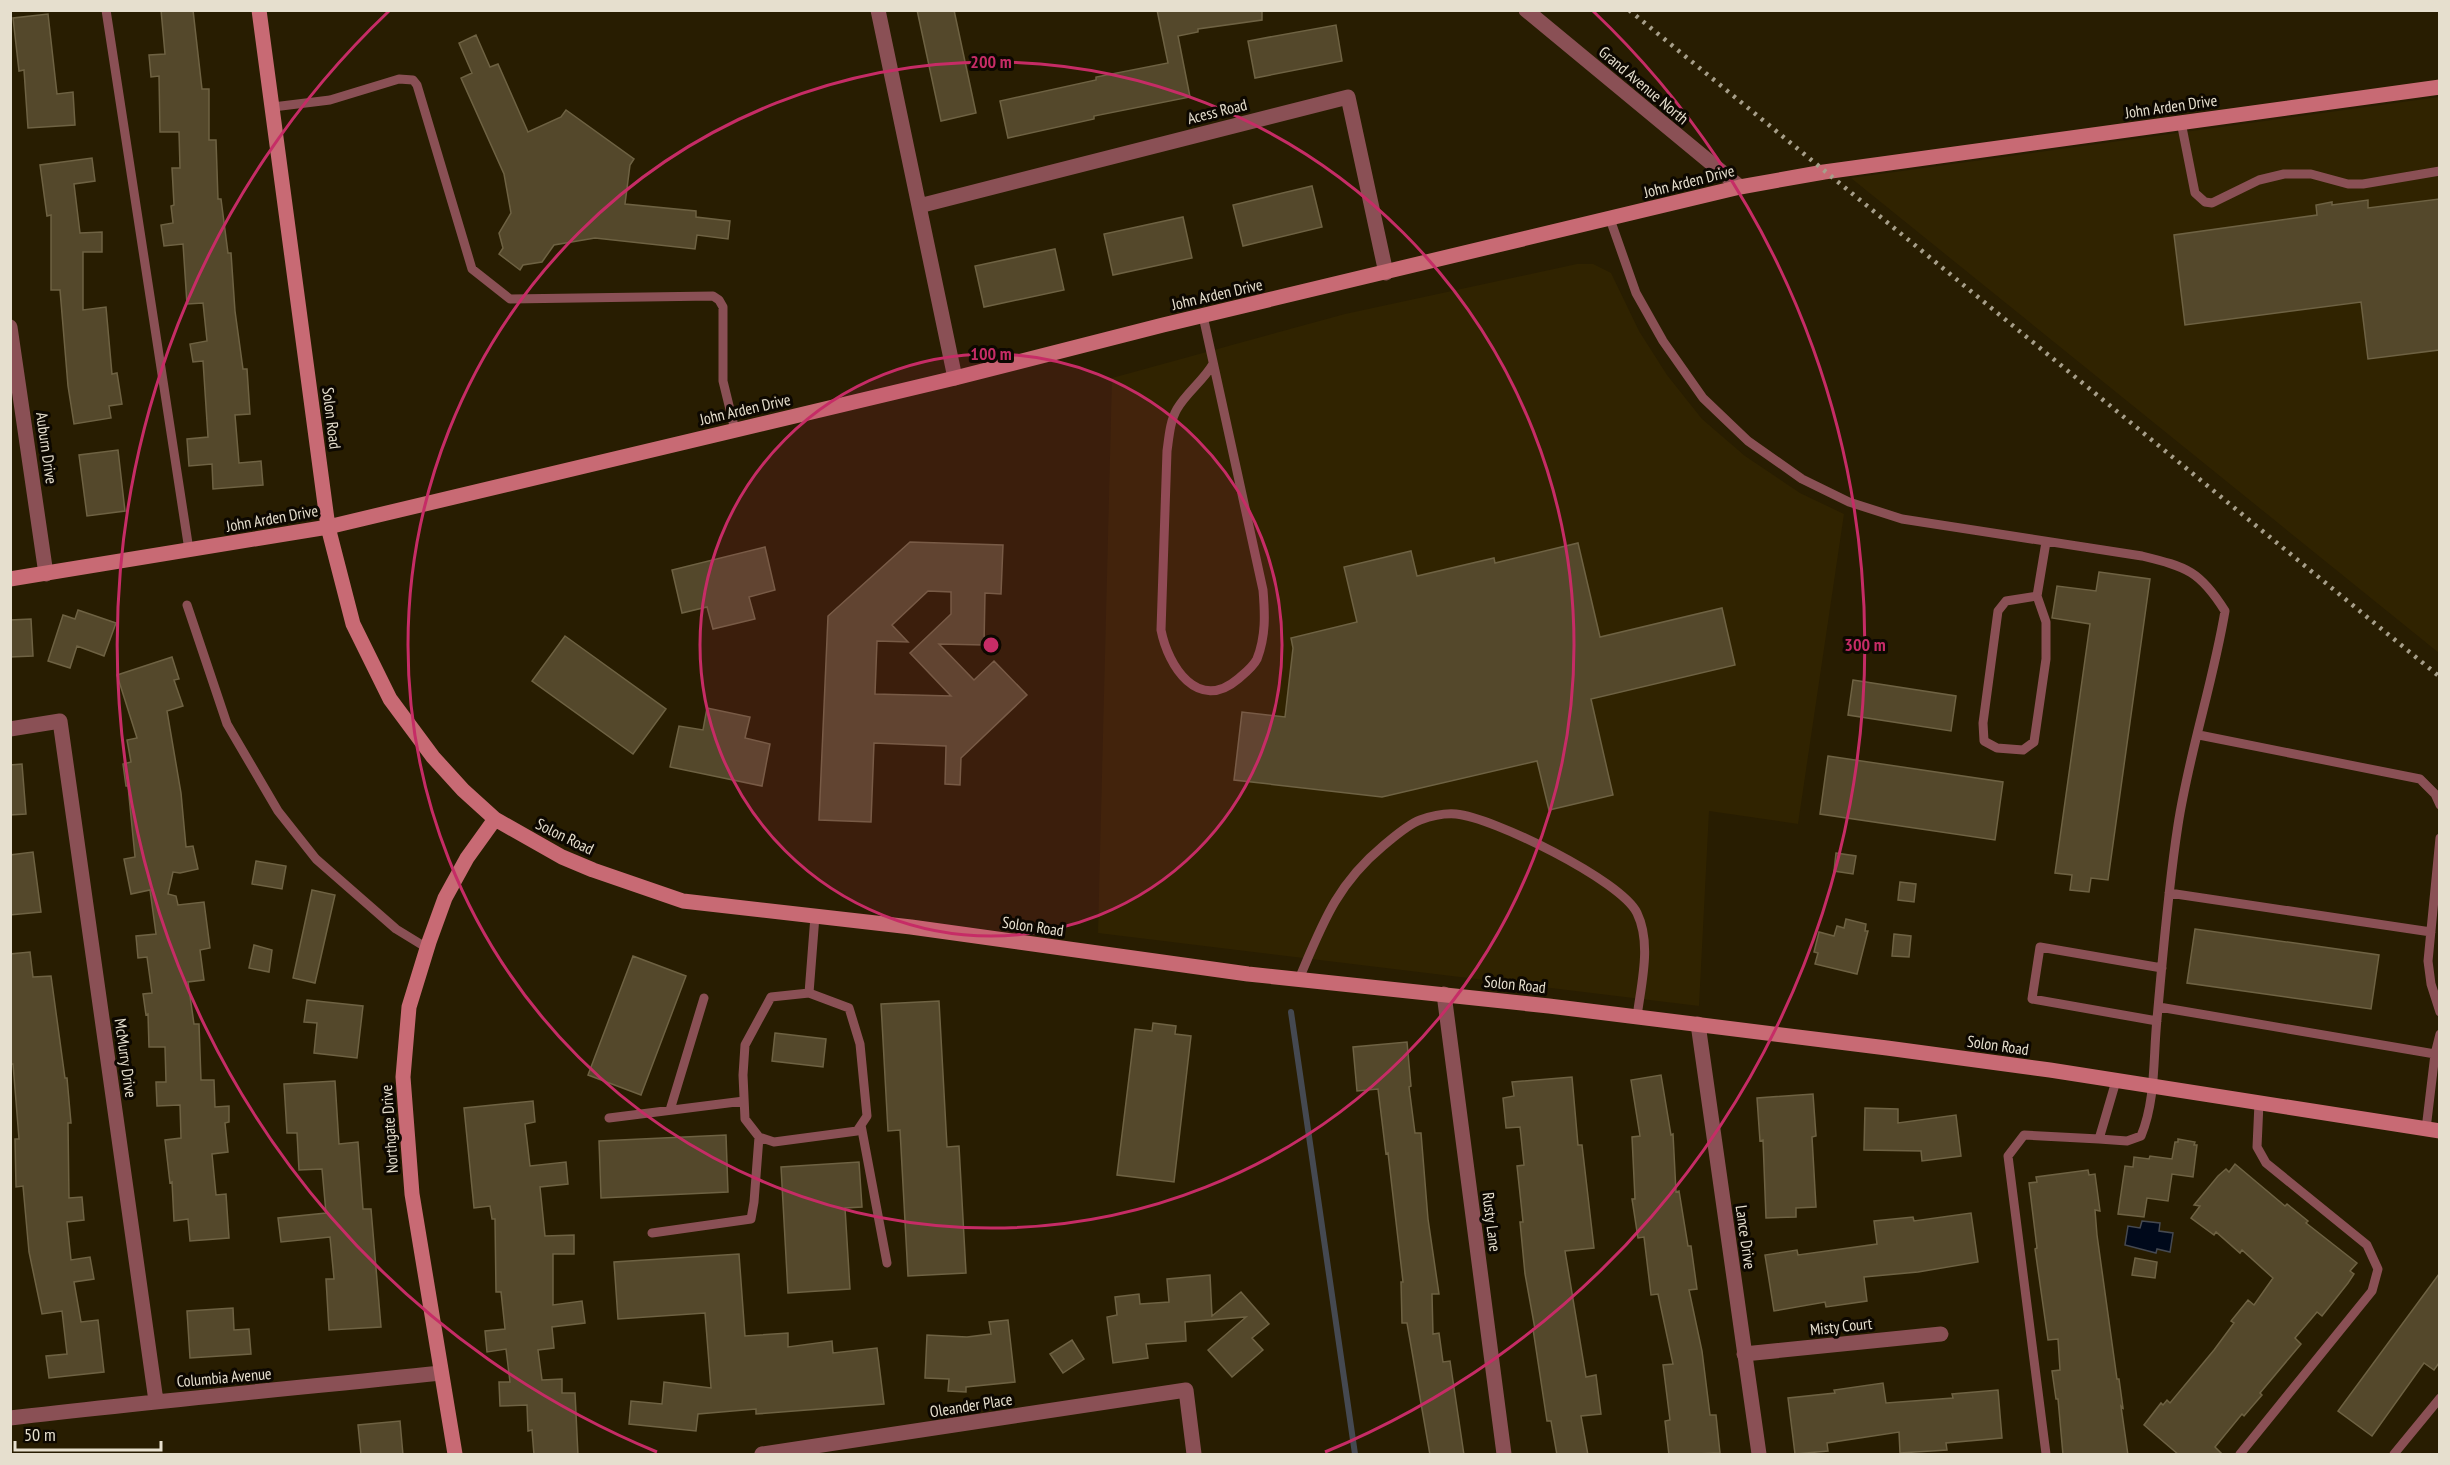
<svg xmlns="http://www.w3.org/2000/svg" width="2450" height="1465" viewBox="0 0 2450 1465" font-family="'PT Sans Narrow',sans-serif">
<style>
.built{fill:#302300}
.water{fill:#00091b;stroke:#454951;stroke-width:1.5}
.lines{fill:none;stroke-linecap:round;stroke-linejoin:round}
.stream{stroke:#454951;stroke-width:6}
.building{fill:#54482b;stroke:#6e6243;stroke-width:1.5;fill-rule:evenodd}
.lane{stroke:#8a5055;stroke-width:9}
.street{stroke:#8a5055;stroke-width:15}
.secondary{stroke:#c86a74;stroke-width:15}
.rail{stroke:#a79f8a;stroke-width:4.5;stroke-dasharray:3 6;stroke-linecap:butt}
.ring{fill:none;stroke:#c62c66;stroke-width:3}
.labels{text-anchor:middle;stroke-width:6;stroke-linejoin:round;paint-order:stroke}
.street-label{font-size:16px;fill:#e6dfce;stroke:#0d0801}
.centre{fill:#c62c66;stroke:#0d0801;stroke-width:3}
.ring-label{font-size:18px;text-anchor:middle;font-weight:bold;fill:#c62c66;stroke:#0d0801;stroke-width:6;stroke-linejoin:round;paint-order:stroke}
</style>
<rect width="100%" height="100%" fill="#281d01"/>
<path class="built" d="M2439,97V653L1851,178Z
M1577,264H1593L1611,273L1639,331L1667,375L1702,419L1745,456L1800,493L1844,514L1798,824L1709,811L1699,1006L1098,933L1112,378L1345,314Z"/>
<path class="water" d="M2142,1221L2160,1223L2159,1231L2173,1233L2170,1252L2157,1249L2156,1253L2125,1245L2128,1226L2140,1228Z"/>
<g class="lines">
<path class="stream" d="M1291,1012L1355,1454"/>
</g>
<path class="building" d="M161,10H193L202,89H209V140H216L218,199H221L228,253H231L235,311L243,369H247L250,414L235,415L239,463L261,461L263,485L213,489L212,464L189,466L187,439L208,437L203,361L193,362L190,344L207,341L203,303L187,304L183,244L164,246L161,225L173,223L171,206L174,205L172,168H180L179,132H160L159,76L151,77L149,55L165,54Z
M917,10H954L976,113L941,121Z
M1157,10H1262V20L1198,29V32L1178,36L1190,97L1094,116V119L1008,138L1000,101L1096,80V77L1168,63Z
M48,14L57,94L73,92L75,125L28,128L24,70L19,71L13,18Z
M1336,25L1342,61L1255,78L1248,41Z
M476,35L490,67L498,64L528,132L561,117L566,110L634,159L630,165L625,204L696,211V217L730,221L728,239L697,235L695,249L595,238L554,245L542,262L523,265L520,270L499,254L503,248L499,233L511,213L504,174L461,78L472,73L459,43Z
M92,158L95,181L74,184L80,233L102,232V252H83V310L106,307L112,374L117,373L122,404L109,406L111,418L74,424L68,386L60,290H51V215L47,216L40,165Z
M1312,186L1322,227L1243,246L1233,205Z
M2439,199V350L2368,359L2361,302L2185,325L2174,235L2317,215L2316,205L2332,202V205L2368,200V208Z
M1183,217L1192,258L1113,275L1104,234Z
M1055,249L1064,290L984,307L975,266Z
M118,450L125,511L87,516L79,455Z
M910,542L1003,545L1001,594L985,593L984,645L939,644L974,680L994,661L1027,695L961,758L960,785L945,784L946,746L874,743L871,822L819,820L828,616ZM928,591L951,592V614L910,653L951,696L875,694L877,641L908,642L892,625Z
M1578,543L1600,637L1722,608L1735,665L1591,699L1613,795L1549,810L1537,761L1382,797L1234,780L1242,712L1285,717L1293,648L1291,638L1357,622L1344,567L1411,551L1417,576L1494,558L1495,563Z
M765,547L775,590L749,597L755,619L713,629L707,607L682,613L672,570Z
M2099,572L2150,579L2108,880L2091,878L2089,892L2070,890L2072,875L2055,873L2090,624L2052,618L2057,586L2096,591Z
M78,610L116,623L104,656L77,646L70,668L48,661L63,615L75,619Z
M31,619L33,656L10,657V620Z
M565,636L666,709L633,754L532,681Z
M172,657L179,679L174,680L183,706L167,711L181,793L186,847L193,846L198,869L180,873L173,872L168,894L176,896L178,905L204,902L210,948L200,950L204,980L188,982L194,1024H199L201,1080H214L215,1107L229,1106V1122L225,1123L228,1152L212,1154L216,1195L226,1194L229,1238L190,1241L188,1219L174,1221L172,1182L170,1183L165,1140L181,1138L180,1105L157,1106L156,1082H166L165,1047H149L148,1014L146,1015L143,994L152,993L147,957L138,958L136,936L156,934L150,890L131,894L124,859L135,857L128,786H126L123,764L131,762L127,740L137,738L117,675Z
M1853,680L1956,696L1951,731L1848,715Z
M707,708L750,717L745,738L770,744L762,786L670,767L679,726L703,730Z
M1828,756L2003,782L1995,840L1820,814Z
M22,764L26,814L10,815V765Z
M33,852L41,912L10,915V855Z
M1836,853L1856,856L1853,874L1834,871Z
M256,861L286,866L282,889L252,884Z
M1900,882L1916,884L1914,902L1898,900Z
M312,890L335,895L315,983L293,978Z
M1846,919L1866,924L1865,931H1868L1857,974L1815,964L1818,953L1814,952L1819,932L1834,936L1837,926L1844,928Z
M2195,929L2379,955L2371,1009L2187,983Z
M1894,934L1911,936L1909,957L1892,956Z
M254,945L272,950L269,972L249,968Z
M30,952L33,977L51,976L65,1078H67L71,1123H68L69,1198L82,1197L84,1220L67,1222L71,1260L90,1257L94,1279L74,1282L81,1322L98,1320L104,1372L49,1378L46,1356L67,1354L62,1311L42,1314L29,1252L23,1186L16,1187L15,1139H19L13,1064H10V954Z
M633,956L686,976L641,1095L588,1075Z
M307,1000L363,1006L357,1058L314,1053L317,1023L304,1022Z
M939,1001L947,1147L959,1146L966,1273L908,1276L900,1130L888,1131L881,1004Z
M1153,1023L1176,1026L1175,1034L1191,1036L1174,1182L1117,1175L1135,1029L1152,1031Z
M775,1033L826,1039L823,1067L772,1061Z
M1407,1042L1411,1086L1409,1087L1415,1133H1421L1428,1219L1439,1294H1432L1433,1334L1439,1333L1443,1362L1450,1361L1464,1455H1430L1407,1323H1402L1401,1282H1403L1388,1153L1386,1154L1378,1089L1357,1091L1353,1047Z
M1661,1075L1671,1135L1673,1134L1676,1192L1679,1191L1688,1246H1691L1697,1289L1689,1290L1702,1351L1710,1415H1716L1720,1453L1669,1455L1665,1421L1670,1420L1663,1365L1673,1364L1658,1294L1651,1295L1644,1237L1638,1238L1632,1199H1635L1632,1137L1640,1136L1631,1080Z
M1572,1077L1578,1145H1582L1594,1248L1565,1251L1586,1377L1596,1375L1601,1414L1581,1416L1588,1455H1557L1551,1421H1547L1533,1329H1535L1525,1274L1520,1222H1523L1517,1166L1524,1165L1520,1127L1506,1128L1503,1098L1514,1096L1512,1082Z
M335,1081L339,1144L358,1142L363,1209H371L381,1327L329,1330L326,1279H334L330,1237L281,1242L278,1218L326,1213L322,1169L299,1170L297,1133H287L284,1084Z
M1813,1094L1816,1136L1812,1137L1816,1207L1796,1208V1217L1766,1218L1763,1140L1760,1141L1757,1098Z
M533,1101L535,1122L525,1124L530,1166L566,1162L568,1184L540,1187L545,1236L574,1235V1254H553V1305L582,1301L585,1323L552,1327L554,1348L538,1350L542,1380L562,1379V1393H575L578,1455H534L532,1430L528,1431L527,1405L500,1406L499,1382H510L506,1349L487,1352L485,1331L505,1329L501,1292H496L495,1219H492L490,1206L474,1208L464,1108Z
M1865,1108L1898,1109V1123L1956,1115L1961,1156L1922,1161L1921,1151L1864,1150Z
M726,1135L728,1192L601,1198L599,1141Z
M2178,1139L2195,1142L2194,1145H2197L2193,1177L2172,1174L2168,1201L2147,1198L2144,1217L2118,1214L2125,1166L2133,1167L2134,1157L2149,1159L2150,1156L2172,1159L2175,1142H2178Z
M859,1162L862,1207L845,1208L850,1289L788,1293L781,1167Z
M2235,1164L2285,1206L2287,1204L2308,1221L2306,1223L2357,1263L2350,1271L2354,1274L2348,1283L2322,1316L2317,1312L2295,1338L2301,1344L2260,1393L2262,1395L2244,1416L2242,1414L2215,1447L2223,1455H2179L2144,1425L2161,1403L2163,1405L2167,1400L2170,1403L2214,1350L2234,1323L2231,1321L2248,1300L2254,1305L2273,1278L2242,1250L2240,1253L2216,1232L2214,1235L2191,1218L2200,1206L2194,1205L2218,1176L2226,1169L2229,1172Z
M2088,1170L2089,1175L2095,1174L2100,1211L2095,1210L2097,1235L2117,1379H2119L2123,1408L2121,1406L2128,1455H2063L2058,1399H2056L2052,1371L2060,1370L2058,1339L2048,1340L2035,1249L2037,1248L2029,1183L2037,1182L2036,1177Z
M1971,1213L1978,1262L1918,1272L1864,1277L1867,1301L1826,1307L1825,1302L1774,1311L1765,1255L1797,1250L1798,1255L1877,1244L1874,1221L1913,1217L1914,1221Z
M739,1254L745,1336L788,1333V1347L832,1341L833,1353L877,1348L884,1404L756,1414V1409L698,1414L696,1431L629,1424L631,1401L662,1404L664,1382L711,1388L705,1313L618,1319L614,1262Z
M2135,1258L2157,1262L2155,1278L2132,1275Z
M2439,1274V1363L2434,1370L2424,1363L2372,1436L2338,1411Z
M1210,1275L1212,1316L1241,1292L1269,1324L1252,1338L1263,1350L1232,1377L1208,1350L1246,1317L1185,1322L1186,1341L1146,1344L1148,1358L1113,1363L1107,1317L1117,1315L1115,1297L1139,1294L1140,1304L1169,1302L1167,1279Z
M233,1308L234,1330L249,1329L251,1354L190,1358L187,1311Z
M1008,1320L1015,1382L966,1387V1392L948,1391L949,1379L925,1378L927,1335L967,1337L991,1334L989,1322Z
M1072,1340L1084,1359L1063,1373L1050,1354Z
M1883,1383L1886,1403L1953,1398L1952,1394L1998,1390L2002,1438L1946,1443L1947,1450L1900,1453L1899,1432L1827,1443L1828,1451L1795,1454L1788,1398L1835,1393L1834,1390Z
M400,1421L403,1455H361L358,1425Z"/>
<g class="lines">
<path class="lane" d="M106,10L189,550
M273,107L330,100L399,79L413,80L417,85L472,269L510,299L713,296L719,300L723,307V381L735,430
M2181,122L2195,193L2205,202L2212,203L2259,180L2284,174H2311L2348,184H2363L2440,171
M1610,219L1636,293L1663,341L1703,398L1748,441L1802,479L1849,502L1902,519L2142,556C2187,567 2200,571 2225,611C2213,683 2189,753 2178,825C2168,889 2163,954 2157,1019C2153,1058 2156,1100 2141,1136L2127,1141L2099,1139
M1203,316L1263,590C1265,614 1266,636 1257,659C1253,667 1245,673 1238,679C1198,713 1168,666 1161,630L1167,451C1169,437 1170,421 1177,409C1187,392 1203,381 1213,364
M2037,596L2006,601L1998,611L1983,723L1984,741L1997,748L2023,750L2034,742L2046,659V622L2037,596L2046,542
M187,605L227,724L278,811L316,859L396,929L427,948
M2199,735L2420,779L2435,794L2440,805
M2440,838L2428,961L2431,984L2440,1012
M2169,893L2431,932
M1299,979C1322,925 1336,885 1383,846C1394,837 1407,825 1420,820C1431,816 1444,813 1456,814C1492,817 1621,880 1637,913C1652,944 1641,984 1637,1017
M809,993L771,997L745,1045L743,1075L745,1119L759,1137L774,1142L857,1131L867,1116L860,1044L849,1008L809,993L815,916
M2159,1007L2435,1054L2426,1129
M2157,1021L2032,999L2040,947L2162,968
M2435,1054L2440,1034
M670,1110L704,998
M609,1118L744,1101
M861,1125L887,1263
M652,1233L751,1219L754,1202L759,1137
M2046,1454L2008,1156L2024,1135L2099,1139L2116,1081
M2240,1454L2372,1291L2378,1269L2367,1245L2266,1163L2257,1147L2259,1103
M2394,1454L2440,1398"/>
<path class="street" d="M878,10L955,378
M1526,10L1740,187
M919,206L1348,97L1386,273
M10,327L46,574
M10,729L60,721L156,1401
M1444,994L1504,1454
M1698,1024L1759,1454
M1744,1354L1941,1334
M10,1418C154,1401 297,1388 441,1373
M762,1454L1186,1390L1194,1454"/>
<path class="secondary" d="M259,10L328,527L353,624L390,699L433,757L463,790L495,819L562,857L593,870L683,901L911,927L1248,974L1549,1006L1887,1048L2050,1070L2440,1131
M10,579L328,527L955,378L1163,325L1740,187L1824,172L2440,87
M455,1454L412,1194L403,1077L409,1007L429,942L445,898L467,858L495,819"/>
<path class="rail" d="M1629,10L2440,677"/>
</g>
<circle cx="991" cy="645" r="291" fill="#c62c66" fill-opacity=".12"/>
<g class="ring">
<circle cx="991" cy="645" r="291"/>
<circle cx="991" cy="645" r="583"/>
<path d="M657 1452A874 874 0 0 1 389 11M1593 11A874 874 0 0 1 1325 1452"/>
</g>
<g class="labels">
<g class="street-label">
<text transform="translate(1644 85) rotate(40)" y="6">Grand Avenue North</text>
<text transform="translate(2171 106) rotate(-8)" y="6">John Arden Drive</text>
<text transform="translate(1217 111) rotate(-14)" y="6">Acess Road</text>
<text transform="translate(1689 181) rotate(-14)" y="6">John Arden Drive</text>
<text transform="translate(1217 294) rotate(-13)" y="6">John Arden Drive</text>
<text transform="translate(745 409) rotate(-13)" y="6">John Arden Drive</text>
<text transform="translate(332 418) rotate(83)" y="6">Solon Road</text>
<text transform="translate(47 448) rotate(82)" y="6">Auburn Drive</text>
<text transform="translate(272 518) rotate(-10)" y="6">John Arden Drive</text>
<text transform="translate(565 836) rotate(26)" y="6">Solon Road</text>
<text transform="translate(1033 926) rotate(8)" y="6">Solon Road</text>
<text transform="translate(1515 984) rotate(6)" y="6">Solon Road</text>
<text transform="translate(1998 1045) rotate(8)" y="6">Solon Road</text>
<text transform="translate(126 1058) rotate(82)" y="6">McMurry Drive</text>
<text transform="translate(389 1129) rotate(-94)" y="6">Northgate Drive</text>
<text transform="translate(1492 1222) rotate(83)" y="6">Rusty Lane</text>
<text transform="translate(1746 1237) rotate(82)" y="6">Lance Drive</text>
<text transform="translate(1841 1326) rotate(-6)" y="6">Misty Court</text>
<text transform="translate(224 1377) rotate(-5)" y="6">Columbia Avenue</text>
<text transform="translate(971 1405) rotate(-9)" y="6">Oleander Place</text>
</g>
</g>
<circle cx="991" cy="645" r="9" class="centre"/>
<g class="ring-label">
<text x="991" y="68">200 m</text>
<text x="991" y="360">100 m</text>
<text x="1865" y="651">300 m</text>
</g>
<rect width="2450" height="1465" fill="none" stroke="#e6dfce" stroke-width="24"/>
<path d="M15 1441v9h146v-9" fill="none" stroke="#e6dfce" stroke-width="3"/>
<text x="24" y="1441" font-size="18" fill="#e6dfce" stroke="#0d0801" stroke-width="4.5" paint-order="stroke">50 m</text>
</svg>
